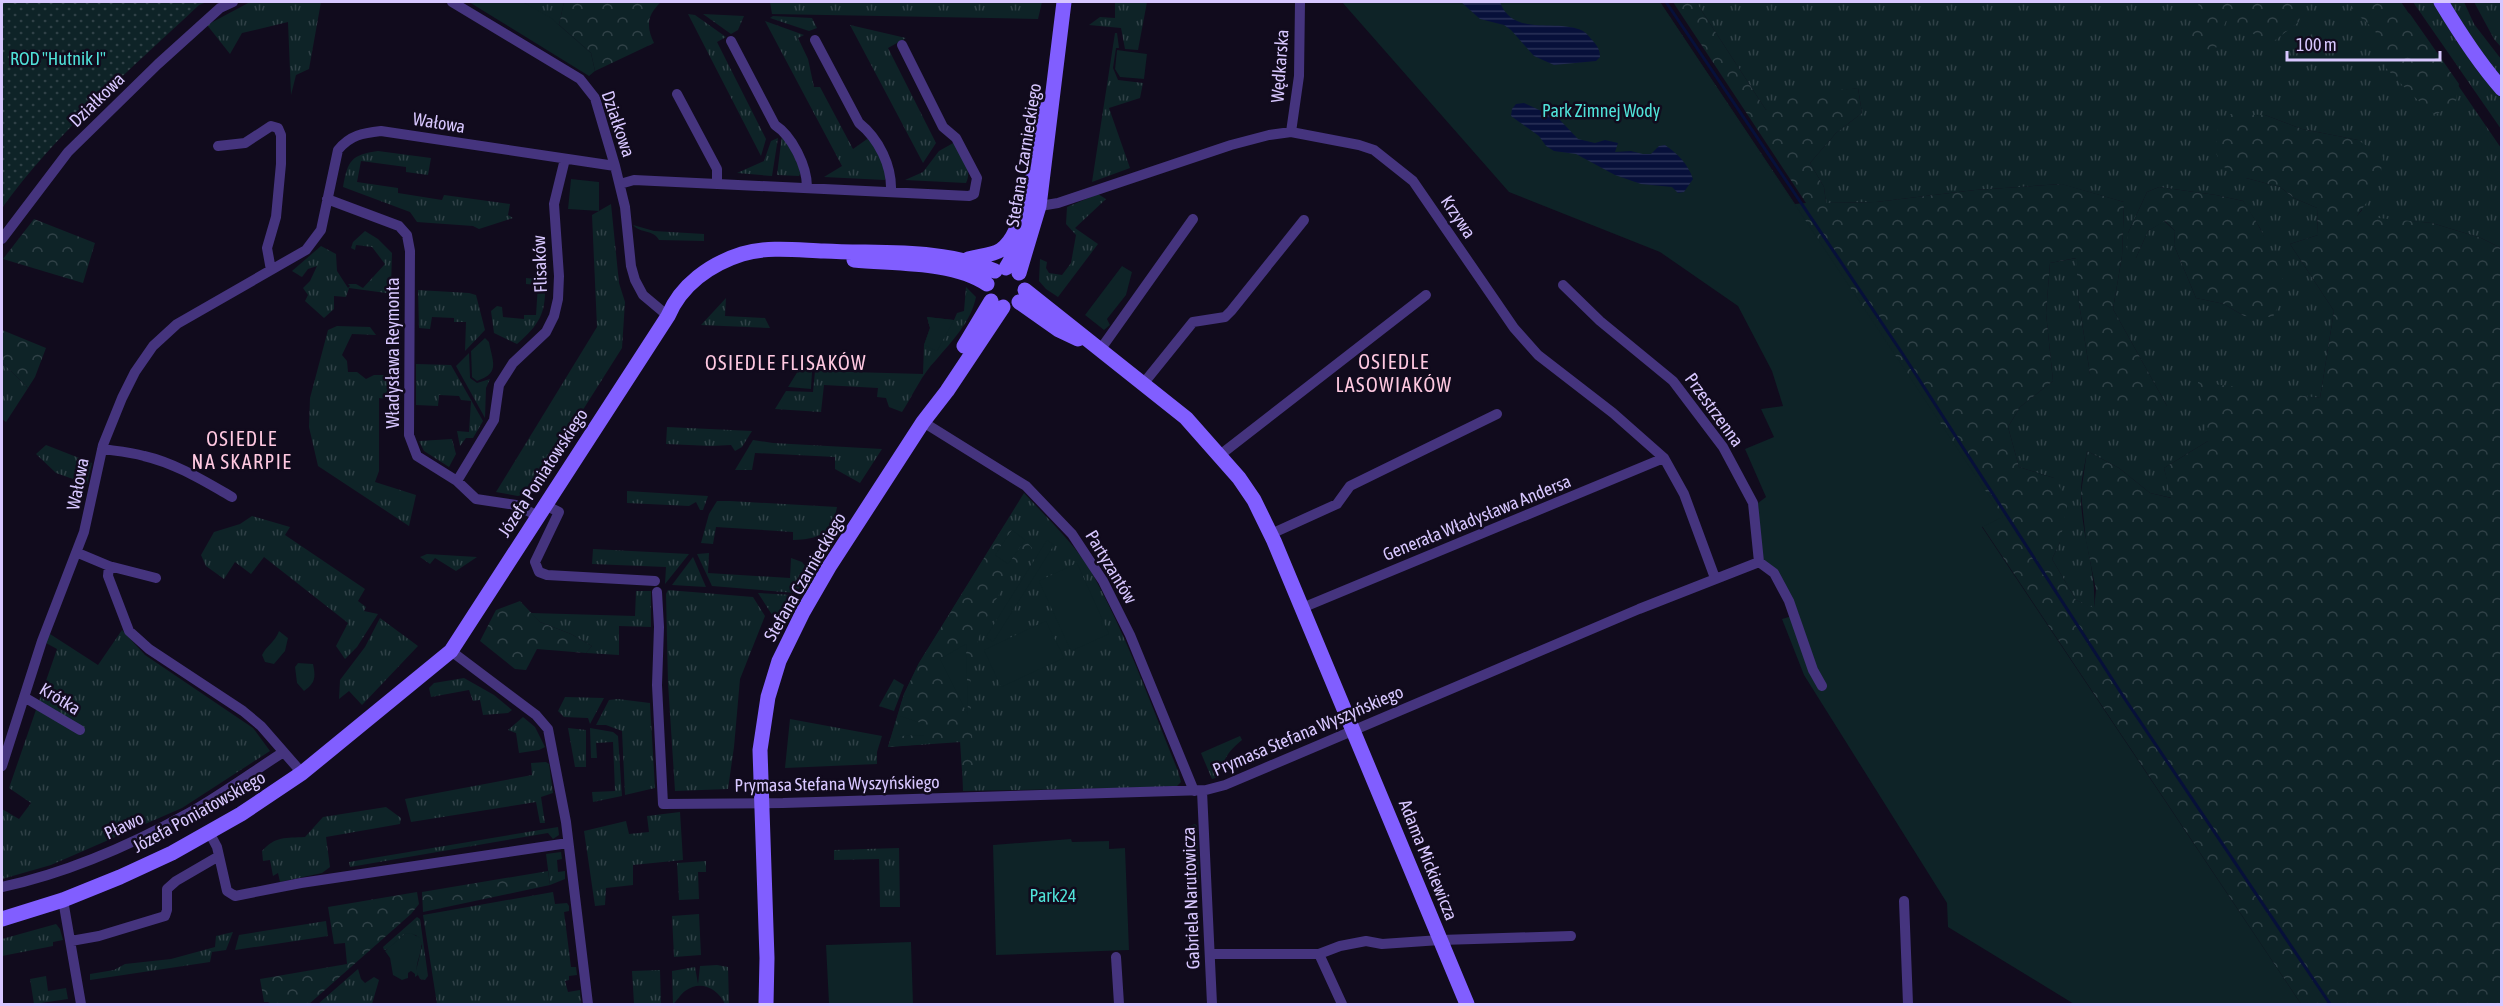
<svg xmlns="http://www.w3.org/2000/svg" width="2503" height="1006" viewBox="0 0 2503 1006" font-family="'Asap Condensed',sans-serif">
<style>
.grass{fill:url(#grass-tufts);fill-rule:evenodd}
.forest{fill:url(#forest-crowns)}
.park{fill:#0e2327}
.garden{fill:url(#garden-dots)}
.water{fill:url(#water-rules)}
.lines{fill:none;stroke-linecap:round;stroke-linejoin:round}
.stream{stroke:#07103a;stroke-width:3}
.street{stroke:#45347e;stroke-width:10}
.secondary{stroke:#815eff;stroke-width:15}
.labels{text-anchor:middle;stroke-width:5;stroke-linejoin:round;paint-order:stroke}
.park-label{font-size:18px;fill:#50e2d9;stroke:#110b1d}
.street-label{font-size:18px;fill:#d8c7ff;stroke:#110b1d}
.neighbourhood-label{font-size:20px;letter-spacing:1.5px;fill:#ffc9e1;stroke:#110b1d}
</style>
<defs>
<pattern id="grass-tufts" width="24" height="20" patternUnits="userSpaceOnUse" patternTransform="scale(1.5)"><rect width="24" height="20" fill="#0e2327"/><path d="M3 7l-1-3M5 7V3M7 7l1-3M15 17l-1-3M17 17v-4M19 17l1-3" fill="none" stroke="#304147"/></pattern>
<pattern id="forest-crowns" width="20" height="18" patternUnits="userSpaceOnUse" patternTransform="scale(1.5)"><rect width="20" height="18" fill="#0e2327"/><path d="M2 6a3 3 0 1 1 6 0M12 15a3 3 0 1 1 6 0" fill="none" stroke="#304147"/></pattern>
<pattern id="garden-dots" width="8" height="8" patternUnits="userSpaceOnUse" patternTransform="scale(1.5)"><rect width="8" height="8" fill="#0e2327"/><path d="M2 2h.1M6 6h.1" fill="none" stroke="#304147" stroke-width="1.8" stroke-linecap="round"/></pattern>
<pattern id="water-rules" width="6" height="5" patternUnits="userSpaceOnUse" patternTransform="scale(1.5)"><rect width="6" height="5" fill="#07103a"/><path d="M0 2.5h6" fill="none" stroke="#2a3158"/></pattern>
</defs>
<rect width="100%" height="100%" fill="#110b1d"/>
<path class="grass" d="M250,2H321L309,69L296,75L291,95L288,22L242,33L230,54L207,25Z
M523,2H564L559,25Z
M770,2H1042L1038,19L772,14Z
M1108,2H1147L1138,50L1125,49L1121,28L1089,25L1100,17L1115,18V3Z
M1696,2H2401L2501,148V248L2481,238L2432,223L2356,217L2362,210L2358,140L2302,129L2265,115L2246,178L2280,187L2294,198L2317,208L2318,235L2290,244L2334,311L2320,398L2270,393L2208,441L2164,468L2172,498L2150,493L2119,468L2087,451C2085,465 2081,479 2081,493C2080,532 2097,570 2094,609L2076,600L2052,559L2060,542L2054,478L2019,467L2008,427L2020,407L2053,381L2046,313L2050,263L2077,258L2079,303L2090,374L2167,406L2113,309L2122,256L2124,202L2061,184L1975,190L1876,202L1826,203L1824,187L1810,163L1836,133L1862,113L1858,88L1832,92L1766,110ZM2159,187L2216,195L2243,201L2260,228L2276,265L2244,316L2224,304L2196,298L2174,245L2175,231L2164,221L2148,231L2136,258L2128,233L2147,192Z
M2413,2H2433L2457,42L2501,98V129Z
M2448,2H2464L2474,24L2501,59V81Z
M2474,2H2501V47L2494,39Z
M688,14L695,15L726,37L717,42L766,139L761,156Z
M703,14L744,16L738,30L731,34Z
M773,16L812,18L817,28L809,31L770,18Z
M765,21L804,35L798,38L808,59L814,87H820L853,149L870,137L889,175L885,180L824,177L842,166Z
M850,25L906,38L888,48L936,143L923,163Z
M1115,33H1117L1119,48H1116L1113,68L1118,80L1143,83L1140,98L1109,108L1130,168L1092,182Z
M784,134L801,172L799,176L777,175L782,135Z
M778,138L772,176L737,173L764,161L771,141Z
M955,142C961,155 973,169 966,183L905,180L923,172L939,151Z
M378,151L431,158L428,175L406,172V167L361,161L357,182L398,188V193L442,200L444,195L510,204L508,215L513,218L479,229L473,226L417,222L410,212L343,187C348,160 351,155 378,151Z
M1098,194L1106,199L1075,228L1098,244L1058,297L1046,289L1039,281L1040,259L1047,262L1046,268L1049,273L1062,275L1071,263L1076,235L1066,224L1067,207Z
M611,204L619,283L625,302L622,348L531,492L518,496L496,492L597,327L592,215Z
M633,225L654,231L704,234V241L659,240C653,229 641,234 633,225Z
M365,231L378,239L392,253L391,287L386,293L349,288L346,297L334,296V309L324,318L305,301L308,295L303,288L310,281L317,266L308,269L302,277L292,271L321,246L336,254L337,271L348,288L350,286L348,284H356L363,288L385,264L372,247L356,245L355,250L351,248L353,242Z
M526,278L545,280C546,312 542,322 517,344L494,333L491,311L497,306L502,307L503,317L524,319V315H536L538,285L526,284Z
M966,287L976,297C971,322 952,341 936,360C922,374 913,395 902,412L889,407L886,398L877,397L878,388L824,385L821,412L775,409L786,391L813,392L815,371L923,374L924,345L930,328L927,317L954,320L957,313L964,311Z
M418,290L469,293L476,295L485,330L465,351L466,322H454V318L432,317L430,329L419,328Z
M726,298L725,316L765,318L770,328L701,325Z
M337,326L370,327L376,335L352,334L342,355L347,361L348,372H357L366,379L374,375H389L388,399L379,398V471L375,482L416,495L409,526L318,466L309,427L310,398L328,330Z
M469,353L470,378L477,383L490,379L486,388L485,418L456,366Z
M2,362L28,388L6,422L2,419Z
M416,364L451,365L483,421L473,438H466L460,446L457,431L469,432L471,401L461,400L459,396L439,395L438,406L416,405Z
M667,427L752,431L742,447L735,451L731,445L711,446L666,444Z
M452,439L456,454L449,467L424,451L419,441Z
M753,440L773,443L882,449L860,483L835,469V457L755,453L752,470H735Z
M46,445L92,463L87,484L56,473L36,454Z
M627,491L708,496L703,510H700L696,502L689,506L627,503Z
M1024,493C1047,518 1075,544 1092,573C1127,636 1151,705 1178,771L1181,782L1176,787L963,791L961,742L888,747L904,694L919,663Z
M717,501H730L837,507C832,534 819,539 793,540V532L716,527L713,544L701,543L709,514Z
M252,516L290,527L285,535L365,589L358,601L366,607L364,611L378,614L357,647L345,659L336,646L348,623L264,557L251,574L235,562L224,579L206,566L201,555L214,532L240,524Z
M593,549L689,554L665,584L666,567L592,564Z
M709,553L708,573L790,578L791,558L802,562L809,571L796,593L712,586L697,554Z
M427,554L477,557L456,571L435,558L430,564L420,557Z
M693,557L706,587L672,585Z
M668,590L753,597L765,616L740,679L734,747L728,789L675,791L668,683L666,594Z
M636,591H651V627L619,626V655L586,653L592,646L571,634L540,622L531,613L635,616Z
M758,593L794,595L778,624Z
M380,618L418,646L362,705L349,691L339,699L340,680L365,647Z
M122,630L145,655L253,728L270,751L182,808L51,865L2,879V809L19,819L31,803L9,788L57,649L46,643L50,634L98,665Z
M464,678L494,695L512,710L508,713L483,715L480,700L473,701L469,690L431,697L429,688L434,683Z
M565,697L604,698L590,724L588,718L564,717L558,711Z
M618,699L650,703L655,788L625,795L622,731L606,725H596L609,700Z
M523,717L535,727L545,747L539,750L519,753L516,733L508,730Z
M790,719L882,736L877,752V764L785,768Z
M568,728L586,730V767H575Z
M590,728L613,732L618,736L622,796L593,802L592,792L615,791L613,742L596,743L597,758H591Z
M1240,736L1242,740C1229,750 1222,761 1219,777L1212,779L1201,753Z
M546,762L549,764L553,793L541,797L545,823H540L536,802L411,822L405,799L532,775L531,763Z
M386,807L401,818L400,824L326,837L330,867L322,873L280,882L278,873L273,876L270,860L263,861L262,851C275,836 286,838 305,837L323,817Z
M680,812L683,860L633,865V885L606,888L605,905L595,906L584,831L626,821L629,834L649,832L647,816Z
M1195,824L1197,826L1199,879H1192L1190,826Z
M558,827L559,835L553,839L548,833L350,867L349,862Z
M899,848L900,907H880L879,859L834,860V850Z
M561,852L562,859L557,860L558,872L565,871V879L550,885L546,854Z
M706,861V872H698L699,899L679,900L677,863Z
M553,892L555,904L567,903L569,906V911L564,912L571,967H576L577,975L569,976V980L565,981L568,992L580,990L581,1004H437L423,915Z
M699,914L701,955L674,957L672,916Z
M417,917L420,919L428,976L425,980L420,979L416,971L422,946L416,935L405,934L389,949L384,950L383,947Z
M326,921L328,936L235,950L239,935Z
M56,924L60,929L63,940L53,942V946L2,956V939Z
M233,932L226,950L212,952L210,962L90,980V974L114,970L125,964L171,959L215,947L216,936Z
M717,965L728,967L729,1004H725C718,989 701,979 685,991C680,995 677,1001 673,1004L672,971L695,967L698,984L700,966Z
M358,969L361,979L365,983L374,977L379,980L372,1004H318Z
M660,970L661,1004H634L632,971Z
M46,976L48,991L66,988L68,999L34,1004L30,979Z"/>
<path class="forest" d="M564,2H661C647,15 646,26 654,43L595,71L591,53L559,25Z
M1641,2H1660L1795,204L1806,203L1673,2H1696L1766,110L1785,96L1858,88L1862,113L1836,133L1810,163L1824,187L1826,203L1876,202L1975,190L2062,184L2124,202L2122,256L2113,309L2167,406L2115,409L2090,374L2079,303L2076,258L2050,263L2046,313L2053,381L2020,407L2008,427L2019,467L2054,478L2068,501L2060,542L2052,559L2076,600L2094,608L2096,590L2086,541L2081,493L2087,451L2119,468L2150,493L2171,498L2164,468L2208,441L2198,382L2320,398L2334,311L2290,244L2318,235L2317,208L2294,198L2280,187L2246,178L2222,166L2215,151L2219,121L2229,114L2265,115L2302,129L2358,140L2383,157L2379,185L2357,216L2432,223L2481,238L2501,248V1004H2301L1982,526L1996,520Z
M2199,2H2296L2300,21L2270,44L2227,18L2215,51L2180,43L2193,29Z
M2354,2H2389L2410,14L2459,84L2455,103L2435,115L2410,93L2386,68L2375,30L2351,9Z
M2159,187L2216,195L2243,201C2255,217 2285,271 2284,290C2283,299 2276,309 2273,317L2244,316L2224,304L2196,298L2174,245L2175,231L2165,221L2148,231L2136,258L2127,251L2128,233L2147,192Z
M34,219L95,243L83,283L3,259Z
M2,330L46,348L35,377L28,388L2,362Z
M1004,526L1012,530L995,554L1008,564L1025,540L1032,548C1006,575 973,635 971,672C969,705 973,738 974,770L962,771L960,741L888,747L904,694L919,663Z
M520,601L540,622L571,634L592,646L586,653L537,649L526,670L515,669L480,641L496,610Z
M894,679L904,685L894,711L879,706Z
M548,871L550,885L423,912L422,892Z
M417,892L419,904L411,914L309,1004H271L268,1002H264L260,979L347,964L345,943L334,944L328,907Z"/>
<path class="park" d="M469,2H523L551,18L591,53L595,71L589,76Z
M1342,2H1660L2003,517L1982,527L2301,1004H2074L1948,927L1947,903L1804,675L1782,619L1799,614L1774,573L1759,562L1754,506L1766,497L1745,449L1774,437L1761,409L1783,406L1772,371L1738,306L1660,252L1509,192Z
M1117,50L1147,54L1144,79L1120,77L1115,69Z
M571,179L599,182V211L568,209Z
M1122,266L1132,272L1126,295L1107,319L1110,325L1104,330L1085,315Z
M927,317L954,320L937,351L924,345L930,328Z
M485,338L489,342C493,363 500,373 477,381L472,377L471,351Z
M809,353L813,357L811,389L788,387Z
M1012,530L1025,540L1008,564L995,555Z
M1047,540L1054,545L993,642L986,637Z
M1077,563L1109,634L1071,651L1039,581Z
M1046,621L1064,658L1001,687L984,650Z
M279,631L288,638L285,651L274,664L265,662L262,655C267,645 275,642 279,631Z
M966,644L968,715L940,659Z
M298,663L313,664C316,678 315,683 304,691L297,683L295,667Z
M900,716L924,724V735L900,736Z
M1071,839L1072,842L1109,841V849L1125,848L1129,950L996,955L993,845Z
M411,933L420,938C425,952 413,963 418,975L415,977V974L411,971L408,973V978L402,980L393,975L390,958L385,951L405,934Z
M911,942L913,1004H829L826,945Z"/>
<path class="garden" d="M2,2H207L199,5C130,70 57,132 2,208Z"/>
<path class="water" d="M1461,2H1500C1513,38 1557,18 1583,31C1588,34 1589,37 1593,41C1598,47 1600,50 1600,57L1596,61L1554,65L1534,56L1511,30L1504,25L1480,19Z
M1524,103L1559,119L1578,139L1595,143L1605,140L1618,143L1615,152L1631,151L1643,154H1651L1659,146L1665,145C1678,154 1688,164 1693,179L1684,192L1678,193L1672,187L1641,184L1615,175L1576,154L1554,151L1546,146L1539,136L1511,116L1512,109L1516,104Z"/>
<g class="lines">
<path class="stream" d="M1666,2L1902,353L2125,699L2330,1004"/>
<path class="street" d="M452,2L580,79L595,98L615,166L625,207L631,266L635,280L643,295L668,316
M815,40L859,123C879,139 892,166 891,191
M731,41L775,125C792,136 807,166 807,187
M677,94L717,169V183
M1291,132L1299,76L1300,2
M218,146L245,143L271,126L278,128L281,135V164L276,217L267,248L271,270
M620,184L634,180L969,196L974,194L977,178L956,138L943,127L902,45
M327,199L399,226L407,235L410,251L409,435L417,456L457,481L476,499L516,505L538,516
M1034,207L1058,203L1231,145L1269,135L1291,132L1359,145L1374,150L1413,181L1514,328L1538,355L1613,413L1664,458L1684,494L1715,578
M2,239L68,152L158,64L220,8L233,2
M1563,285L1600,321L1673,381L1723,447L1753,503L1759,562
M1100,350L1193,219
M1143,384L1193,322L1225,317L1231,311L1304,220
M923,422L1026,486L1072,534L1103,581L1130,635L1194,791
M102,449C116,451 130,452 144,456C175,463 204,481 232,497
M1220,455L1426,295
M457,481L494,420L499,385L513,363L546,332L554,316L558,299L559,276L554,204L565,159
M545,505L559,512L535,562L539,572L547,575L655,581
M1271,534L1337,504L1350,486L1497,414
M78,553L109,566L156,578
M1759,562L1774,573L1789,601L1813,670L1822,686
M109,566L108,576L129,631L149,649L243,711L261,726L302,773
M657,592L659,627L657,685L663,804L783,803L1206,790L1225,785L1639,609L1759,562
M1302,608L1664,458
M451,651L536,715L548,729L566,822L588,1004
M24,697L80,730
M2,766L42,641L84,532L103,445L122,398L135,372L153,346L177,324L306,250L321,230L338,150C350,135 363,133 381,131L615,166
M1202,791L1212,1004
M209,832L217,847L227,891L235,896L301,883L568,843
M2,887C67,873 131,845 189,813C221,795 251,773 282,753
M63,900L81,1004
M1904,901L1908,1004
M71,941L99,936L165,916L167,910V889L176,881L219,856
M1210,954H1319L1340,946L1366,941L1382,944L1440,940L1571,936
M1319,954L1342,1004
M1116,957L1119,1004"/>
<path class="secondary" d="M2441,2C2459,32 2478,62 2502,89
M968,259C993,253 1004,256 1016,230
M854,260C895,264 953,261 987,284
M1006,268C1031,229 1035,156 1042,109
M1019,273L1039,206L1064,2
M1025,290L1186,418L1239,478L1254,500L1274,541L1467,1004
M1019,302L1059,330L1078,339
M964,346L991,301
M2,919L63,900L120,877L172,853L241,814L302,773L451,651L668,316C681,285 710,264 742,254C769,246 797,250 824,251C882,254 941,248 995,271
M766,1004L767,958L760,750L768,697L779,661L803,612L829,567L923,422L947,391L1003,307"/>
</g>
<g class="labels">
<g class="park-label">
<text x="58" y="65">ROD "Hutnik I"</text>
<text x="1601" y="117">Park Zimnej Wody</text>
<text x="1053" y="902">Park24</text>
</g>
<g class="street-label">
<text transform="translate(1280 66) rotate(-86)" y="6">Wędkarska</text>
<text transform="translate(97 100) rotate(-44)" y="6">Działkowa</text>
<text transform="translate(439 123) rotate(9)" y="6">Wałowa</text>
<text transform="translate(618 124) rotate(71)" y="6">Działkowa</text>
<text transform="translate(1024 155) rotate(-81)" y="6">Stefana Czarnieckiego</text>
<text transform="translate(1458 217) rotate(56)" y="6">Krzywa</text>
<text transform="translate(540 264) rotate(-92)" y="6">Flisaków</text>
<text transform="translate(393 353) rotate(-90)" y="6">Władysława Reymonta</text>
<text transform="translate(1714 410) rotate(54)" y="6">Przestrzenna</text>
<text transform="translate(543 473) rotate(-57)" y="6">Józefa Poniatowskiego</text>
<text transform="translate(78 484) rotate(-79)" y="6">Wałowa</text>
<text transform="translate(1477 518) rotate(-22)" y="6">Generała Władysława Andersa</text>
<text transform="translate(1111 567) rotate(59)" y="6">Partyzantów</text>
<text transform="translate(805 577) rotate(-60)" y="6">Stefana Czarnieckiego</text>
<text transform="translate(60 699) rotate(31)" y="6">Krótka</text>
<text transform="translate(1308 731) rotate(-23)" y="6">Prymasa Stefana Wyszyńskiego</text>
<text transform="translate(837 784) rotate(-1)" y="6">Prymasa Stefana Wyszyńskiego</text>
<text transform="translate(199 812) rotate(-29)" y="6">Józefa Poniatowskiego</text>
<text transform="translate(124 826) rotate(-25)" y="6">Pławo</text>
<text transform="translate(1428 860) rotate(68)" y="6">Adama Mickiewicza</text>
<text transform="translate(1191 898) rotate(-92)" y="6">Gabriela Narutowicza</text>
</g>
<g class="neighbourhood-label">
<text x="1394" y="369">OSIEDLE<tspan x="1394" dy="23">LASOWIAKÓW</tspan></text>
<text x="786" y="370">OSIEDLE FLISAKÓW</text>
<text x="242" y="446">OSIEDLE<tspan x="242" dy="23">NA SKARPIE</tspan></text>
</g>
</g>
<rect width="2503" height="1006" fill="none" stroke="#d8c7ff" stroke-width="6"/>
<path d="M2287 51v9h153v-9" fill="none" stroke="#d8c7ff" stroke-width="3"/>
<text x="2296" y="51" font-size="18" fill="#d8c7ff" stroke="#110b1d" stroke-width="4.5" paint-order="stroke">100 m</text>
</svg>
